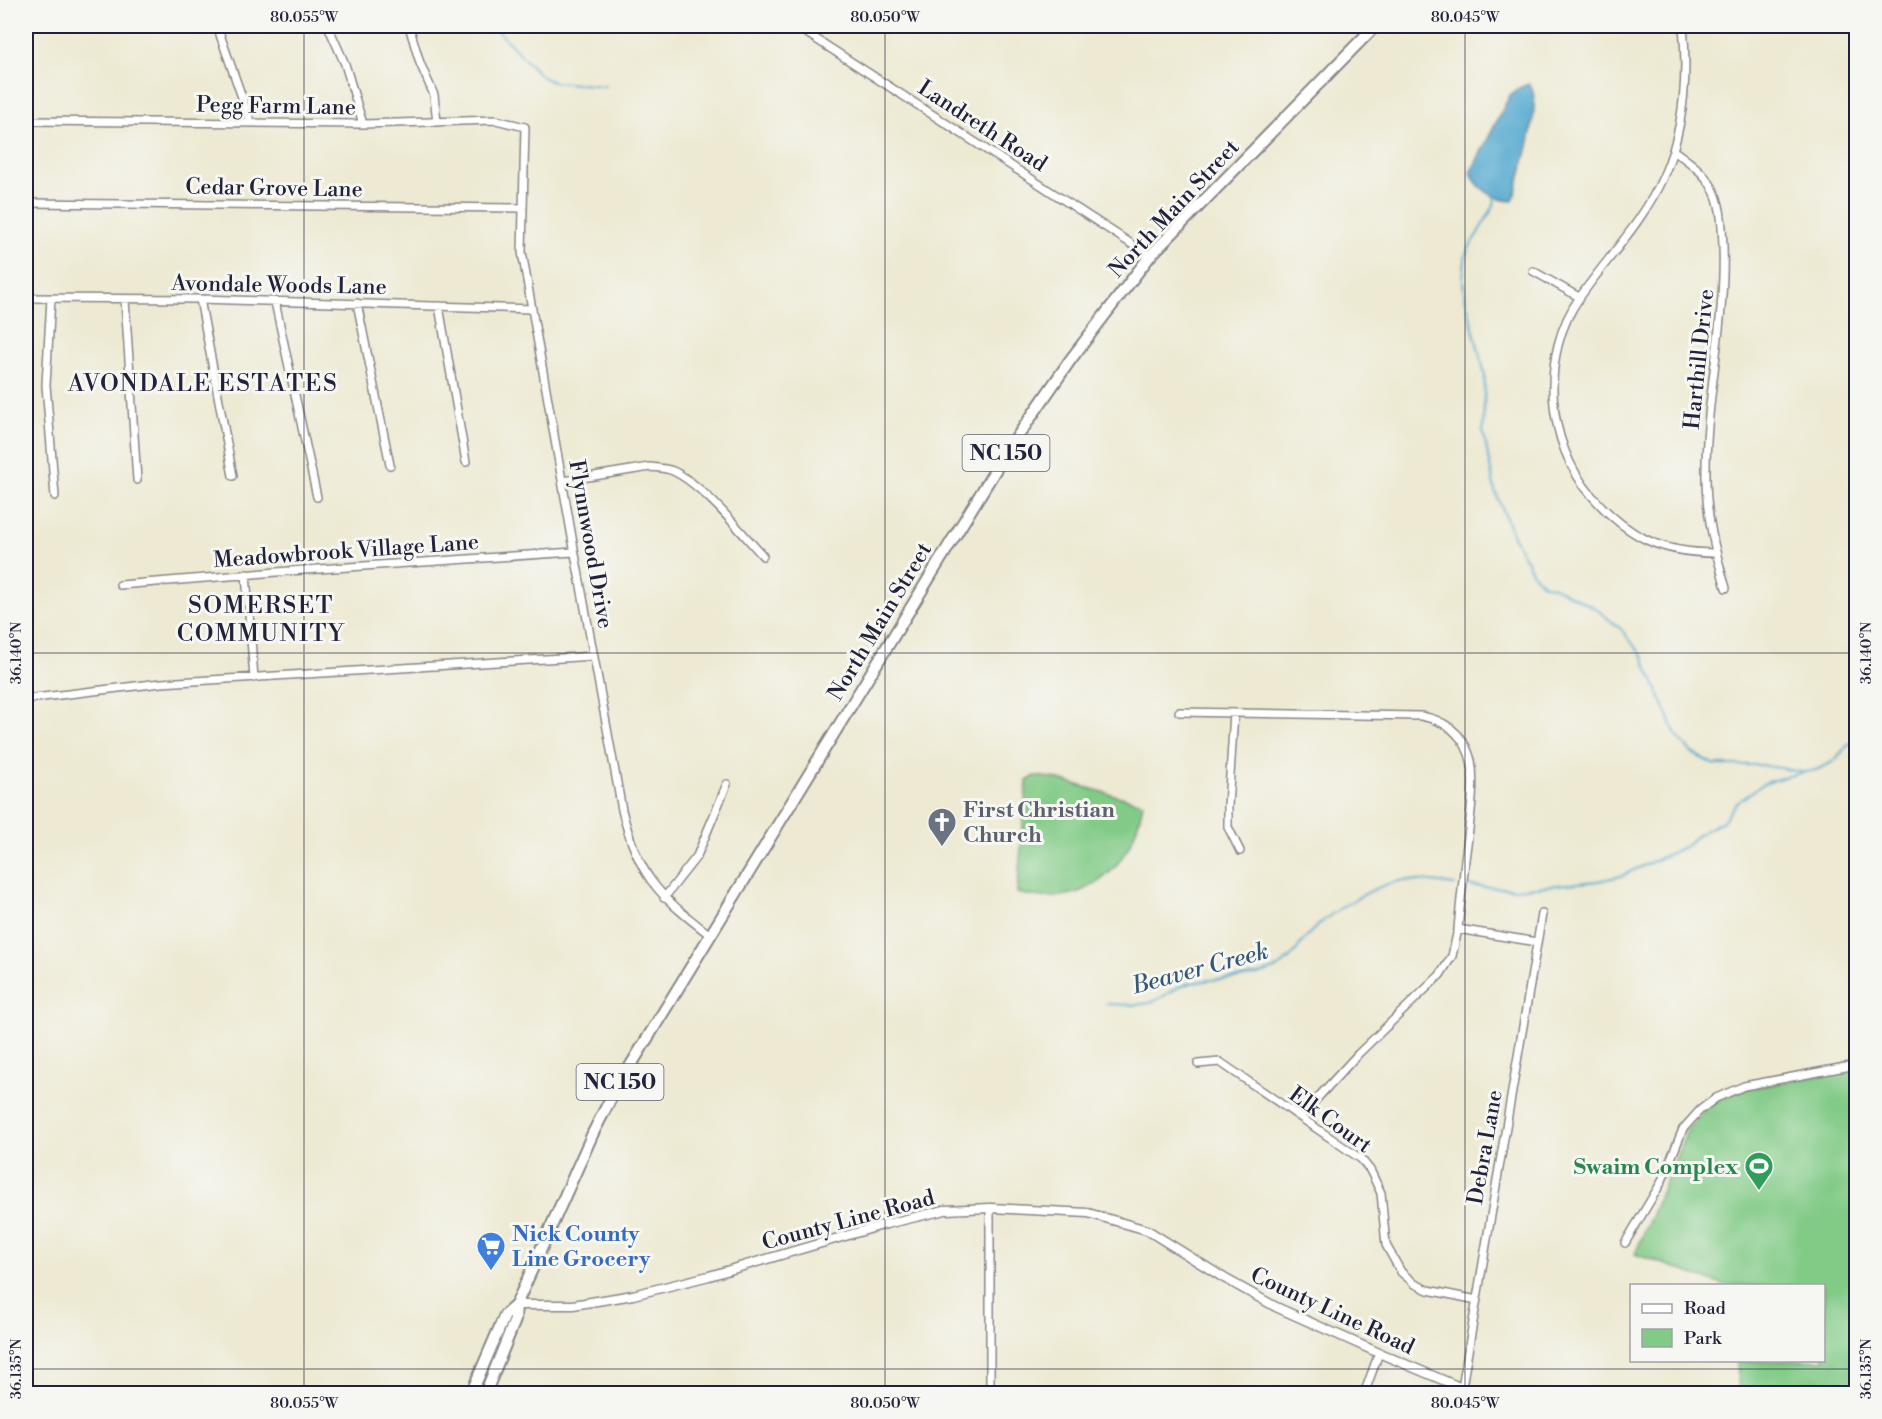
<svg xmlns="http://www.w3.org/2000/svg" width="1882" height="1419" viewBox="0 0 1882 1419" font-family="'Libre Bodoni',serif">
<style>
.green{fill:#82cb87;stroke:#527661;stroke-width:1.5}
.water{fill:#52a8cf;stroke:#3a6585;stroke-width:1.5}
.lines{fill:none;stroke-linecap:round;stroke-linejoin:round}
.stream{stroke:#52a8cf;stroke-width:2}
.minor-casing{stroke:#888686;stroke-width:10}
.tertiary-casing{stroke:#888686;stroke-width:11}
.primary-casing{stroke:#888686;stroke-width:14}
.minor{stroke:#fff;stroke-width:7}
.tertiary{stroke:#fff;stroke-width:8}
.primary{stroke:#fff;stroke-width:10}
.ticks{fill:none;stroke:#22223b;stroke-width:1.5;stroke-opacity:0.45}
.labels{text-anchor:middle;stroke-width:6;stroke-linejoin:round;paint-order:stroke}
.shield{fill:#f6f6f2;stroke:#626272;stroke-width:1.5}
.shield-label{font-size:21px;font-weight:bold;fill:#22223b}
.street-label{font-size:22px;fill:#22223b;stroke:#f6f6f2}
.worship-label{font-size:22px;font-weight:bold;fill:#5b616d;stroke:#f6f6f2;text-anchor:start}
.leisure-label{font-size:22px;font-weight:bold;fill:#27864d;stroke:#f6f6f2;text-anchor:end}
.shop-label{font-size:22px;font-weight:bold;fill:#366cbe;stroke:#f6f6f2;text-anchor:start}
.neighbourhood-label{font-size:24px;letter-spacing:1.5px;fill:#22223b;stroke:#f6f6f2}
.water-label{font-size:24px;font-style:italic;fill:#355876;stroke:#f6f6f2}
.neatline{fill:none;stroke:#22223b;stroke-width:2}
.ticks-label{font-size:15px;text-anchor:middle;fill:#22223b}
</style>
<rect width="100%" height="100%" fill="#f6f6f2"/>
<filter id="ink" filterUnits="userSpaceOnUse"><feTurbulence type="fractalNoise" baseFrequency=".0167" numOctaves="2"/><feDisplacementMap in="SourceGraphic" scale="12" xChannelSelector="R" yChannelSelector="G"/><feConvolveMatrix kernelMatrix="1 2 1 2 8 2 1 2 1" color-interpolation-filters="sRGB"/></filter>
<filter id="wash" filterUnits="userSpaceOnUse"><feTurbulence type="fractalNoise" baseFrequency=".008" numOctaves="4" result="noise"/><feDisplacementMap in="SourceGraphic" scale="24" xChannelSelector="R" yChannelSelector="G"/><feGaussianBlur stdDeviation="1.35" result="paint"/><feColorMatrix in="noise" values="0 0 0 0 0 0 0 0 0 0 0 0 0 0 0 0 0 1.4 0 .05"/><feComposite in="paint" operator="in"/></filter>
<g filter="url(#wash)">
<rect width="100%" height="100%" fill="#ede9d2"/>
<path class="green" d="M1035,776L1052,778L1143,803C1131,869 1087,910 1017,893L1027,781Z
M1856,1069V1393H1739L1737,1361L1824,1360V1286L1723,1285L1635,1254L1688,1129L1710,1104L1745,1089Z"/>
<path class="water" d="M1529,84C1545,100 1519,180 1513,201C1497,201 1475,188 1471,172L1510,95L1519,88Z"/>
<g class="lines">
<path class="stream" d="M493,26L541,76L553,82L605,86
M1495,196L1494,206L1466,253L1463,278L1464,293L1485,375L1483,431L1495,491L1514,538L1534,575L1543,584L1554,587L1595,608L1621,629L1643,657L1676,735L1692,753L1715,765H1761L1803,772
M1470,886L1515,889L1598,881L1621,876L1684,847L1699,834L1723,821L1737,802L1763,784L1784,777L1816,770L1833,762L1848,745L1856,739
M1106,1004C1121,1004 1138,1007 1152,1002C1163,998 1172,989 1184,985C1216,975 1254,984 1283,964C1296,955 1301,940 1313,930C1332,911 1373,886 1400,881C1418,879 1438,883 1455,885"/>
</g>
</g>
<g filter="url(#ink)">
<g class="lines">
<g class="minor-casing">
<path id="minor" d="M217,26L251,123
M328,26L345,64L363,124
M409,26L420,63L434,95L437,122
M796,26L1150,256
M1683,26C1688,77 1684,130 1663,177C1643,222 1608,257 1580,297C1539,354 1546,444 1592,496C1628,537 1661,553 1715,553
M26,121L363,124L496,120L525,127L522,252L573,543L622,810C638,876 657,894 710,935
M1673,150C1688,161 1703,171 1712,187C1722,204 1722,227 1723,245C1726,323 1705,399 1706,477C1706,515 1715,551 1726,588
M26,203L522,208
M1533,271L1579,297
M26,298L200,299L532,309
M51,298L46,385L55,496
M200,299L233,476
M125,300L137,480
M275,302L317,497
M357,303L390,465
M439,306L466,462
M563,481L650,467C658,468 666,468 673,471C702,484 741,532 763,556
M246,574L254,678
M120,585L289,571L574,552
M26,699L161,683L594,656
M1179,712L1421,716C1443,720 1461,732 1469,754C1478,777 1468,834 1465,860C1463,883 1460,906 1458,929L1537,942
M1234,713L1228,806V827L1240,851
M664,898L697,856L727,784
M1198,1064L1220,1062L1361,1159L1370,1170L1381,1193L1386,1245L1401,1272L1415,1284L1428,1290L1477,1300
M1300,1117L1358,1054L1440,975L1452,956L1458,929
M990,1208V1394
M1625,1243L1661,1183L1683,1129L1700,1110L1716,1098L1744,1086L1856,1065
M1462,1387L1542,914
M1364,1394L1379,1353"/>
</g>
<g class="tertiary-casing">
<path id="tertiary" d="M516,1305H573L633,1295L709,1276L886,1224L945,1210L990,1208L1088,1213L1147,1230L1224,1278L1276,1307L1379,1353L1476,1394"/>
</g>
<g class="primary-casing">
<path id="primary" d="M471,1394L505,1315L516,1305L593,1133L612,1096L1002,459L1071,359L1150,256L1375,26
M485,1394L515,1320L516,1305"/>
</g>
<use href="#minor" class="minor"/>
<use href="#tertiary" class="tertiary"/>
<use href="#primary" class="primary"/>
</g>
</g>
<path class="ticks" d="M304,26V1394M885,26V1394M1465,26V1394M26,653H1856M26,1369H1856"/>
<defs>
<g id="church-pin" transform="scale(1.5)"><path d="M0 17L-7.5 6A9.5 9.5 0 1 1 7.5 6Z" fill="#6b7280" stroke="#f6f6f2"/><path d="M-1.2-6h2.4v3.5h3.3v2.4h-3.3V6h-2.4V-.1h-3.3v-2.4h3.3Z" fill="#fff"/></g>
<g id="stadium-pin" transform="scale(1.5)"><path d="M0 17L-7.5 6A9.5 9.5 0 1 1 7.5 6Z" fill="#2e9e5b" stroke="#f6f6f2"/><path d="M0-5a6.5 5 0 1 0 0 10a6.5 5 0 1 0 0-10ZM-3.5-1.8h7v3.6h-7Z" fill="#fff"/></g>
<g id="supermarket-pin" transform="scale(1.5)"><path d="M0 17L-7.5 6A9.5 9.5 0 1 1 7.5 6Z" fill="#3f7fe0" stroke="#f6f6f2"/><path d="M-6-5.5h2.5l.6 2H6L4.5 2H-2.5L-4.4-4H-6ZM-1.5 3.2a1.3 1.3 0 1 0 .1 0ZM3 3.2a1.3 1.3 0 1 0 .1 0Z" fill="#fff"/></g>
</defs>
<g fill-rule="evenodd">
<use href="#church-pin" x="942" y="822"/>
<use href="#stadium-pin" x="1759" y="1166"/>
<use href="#supermarket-pin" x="491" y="1246"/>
</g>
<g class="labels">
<g class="shield">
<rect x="962.5" y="435" width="87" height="36" rx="4.5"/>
<rect x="576.5" y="1064" width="87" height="36" rx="4.5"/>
</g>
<g class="shield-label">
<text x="1006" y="460">NC 150</text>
<text x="620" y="1089">NC 150</text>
</g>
<g class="street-label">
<text transform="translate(276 105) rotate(1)" y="8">Pegg Farm Lane</text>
<text transform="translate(983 125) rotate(33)" y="8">Landreth Road</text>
<text transform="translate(274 187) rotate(1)" y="8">Cedar Grove Lane</text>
<text transform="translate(1173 208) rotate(-47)" y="8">North Main Street</text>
<text transform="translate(279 284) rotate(1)" y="8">Avondale Woods Lane</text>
<text transform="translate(1698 359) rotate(-84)" y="8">Harthill Drive</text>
<text transform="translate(592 544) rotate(80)" y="8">Flynnwood Drive</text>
<text transform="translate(346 550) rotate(-4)" y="8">Meadowbrook Village Lane</text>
<text transform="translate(879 621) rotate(-59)" y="8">North Main Street</text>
<text transform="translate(1331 1119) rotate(36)" y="8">Elk Court</text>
<text transform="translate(1484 1147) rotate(-80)" y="8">Debra Lane</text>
<text transform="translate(848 1219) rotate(-15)" y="8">County Line Road</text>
<text transform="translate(1333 1310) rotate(25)" y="8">County Line Road</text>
</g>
<g class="worship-label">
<text x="963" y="817">First Christian<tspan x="963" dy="25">Church</tspan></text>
</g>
<g class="leisure-label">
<text x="1738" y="1174">Swaim Complex</text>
</g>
<g class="shop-label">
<text x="512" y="1241">Nick County<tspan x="512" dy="25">Line Grocery</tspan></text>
</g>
<g class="neighbourhood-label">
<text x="203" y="391">AVONDALE ESTATES</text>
<text x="261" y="613">SOMERSET<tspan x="261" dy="28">COMMUNITY</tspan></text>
</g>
<g class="water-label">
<text transform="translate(1200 968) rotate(-15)" y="8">Beaver Creek</text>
</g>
</g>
<rect width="1882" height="1419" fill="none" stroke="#f6f6f2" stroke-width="66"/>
<rect x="1630" y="1284" width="195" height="78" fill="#f6f6f2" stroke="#a1a1a9" stroke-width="1.5"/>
<rect x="1642" y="1304" width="30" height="9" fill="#ffffff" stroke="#a1a1a9" stroke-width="1.5"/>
<text x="1684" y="1314" font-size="18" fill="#22223b">Road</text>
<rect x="1642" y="1329" width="30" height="18" fill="#82cb87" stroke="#a1a1a9" stroke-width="1.5"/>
<text x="1684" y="1344" font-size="18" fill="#22223b">Park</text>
<rect x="33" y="33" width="1816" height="1353" class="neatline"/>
<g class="ticks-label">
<text x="304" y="22">80.055°W</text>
<text x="885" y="22">80.050°W</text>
<text x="1465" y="22">80.045°W</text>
<text transform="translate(16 653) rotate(-90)" y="5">36.140°N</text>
<text transform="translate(1866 653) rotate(-90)" y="5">36.140°N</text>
<text transform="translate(16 1369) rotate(-90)" y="5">36.135°N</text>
<text transform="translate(1866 1369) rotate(-90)" y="5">36.135°N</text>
<text x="304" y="1408">80.055°W</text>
<text x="885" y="1408">80.050°W</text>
<text x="1465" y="1408">80.045°W</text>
</g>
</svg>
